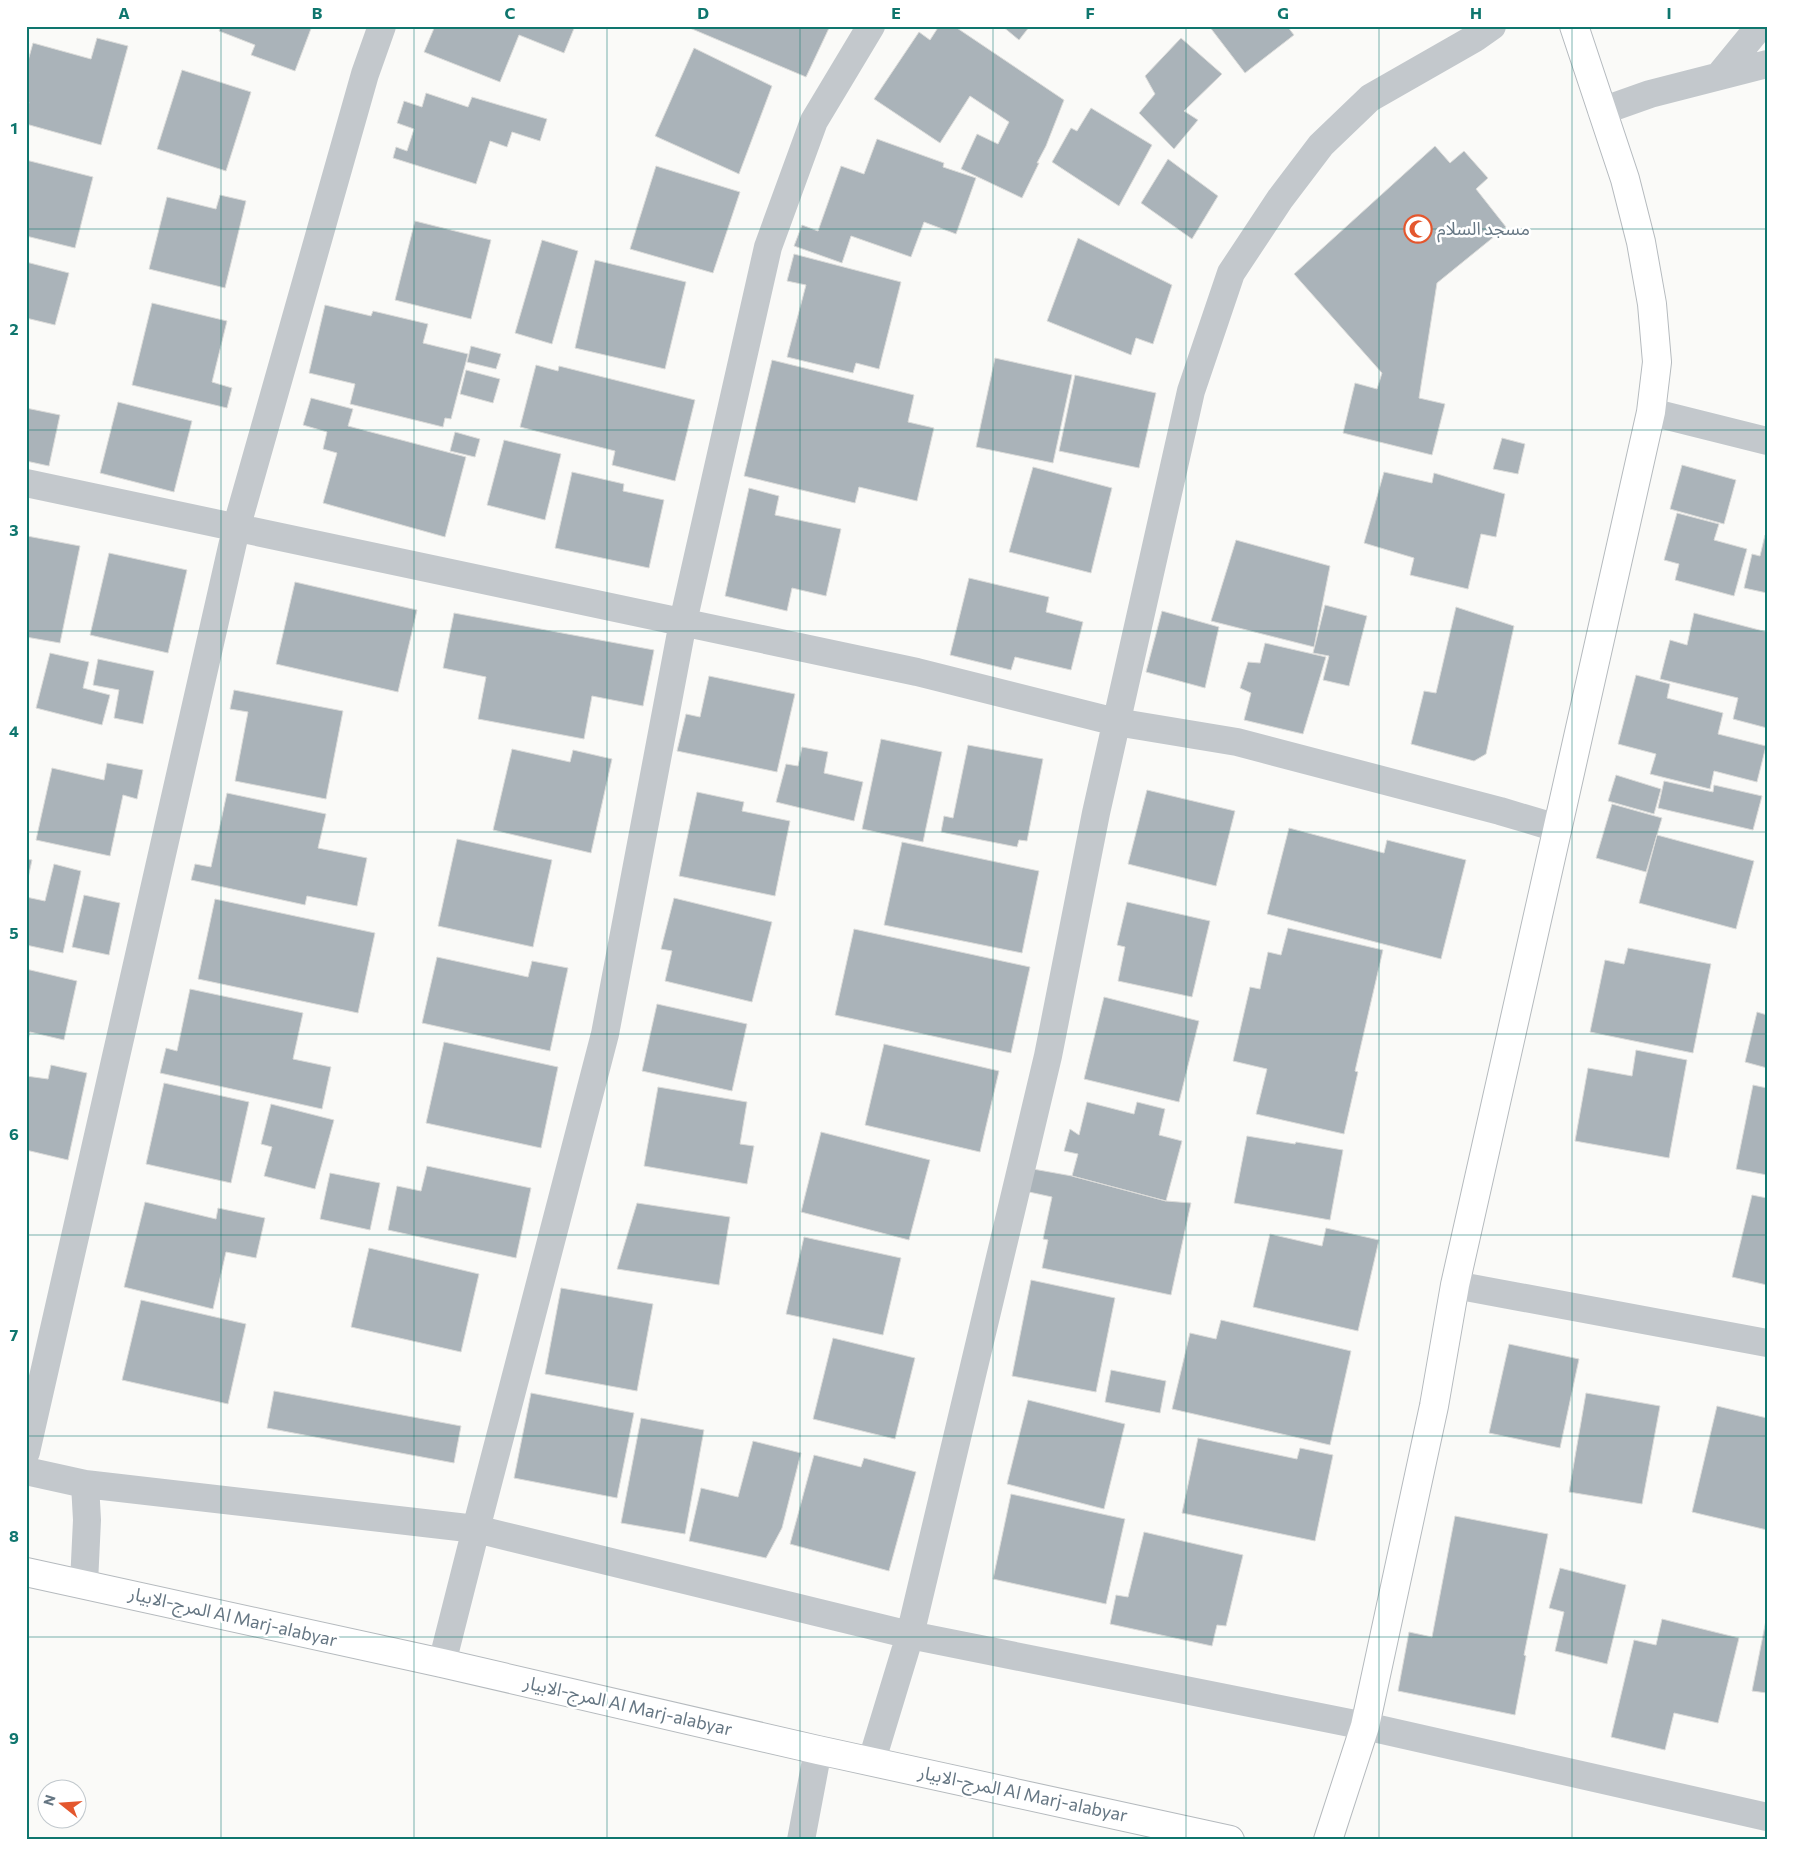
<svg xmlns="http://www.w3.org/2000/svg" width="1793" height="1866" viewBox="0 0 1793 1866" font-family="Commissioner,'Noto Sans Arabic',sans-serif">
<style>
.building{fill:#aab3b9;stroke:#dcdcda}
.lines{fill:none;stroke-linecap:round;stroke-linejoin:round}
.primary-casing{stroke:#b5babe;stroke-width:30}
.minor{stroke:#c3c8cc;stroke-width:28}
.primary{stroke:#fff;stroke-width:28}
.grid{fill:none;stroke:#0f766e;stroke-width:1;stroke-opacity:0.55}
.labels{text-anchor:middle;stroke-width:5;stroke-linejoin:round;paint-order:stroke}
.poi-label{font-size:18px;fill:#657683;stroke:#fff;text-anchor:start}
.street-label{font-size:18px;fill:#657683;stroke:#fff}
.neatline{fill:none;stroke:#0f766e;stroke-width:2}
.grid-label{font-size:16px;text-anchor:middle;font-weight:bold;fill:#0f766e}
</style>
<rect width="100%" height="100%" fill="#fafaf8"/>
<path class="building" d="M221,26H312L295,71L251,55L255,45L219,31Z
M435,26H575L564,53L519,35L500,82L424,52Z
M685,26H830L806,77Z
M939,26H954L1064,100L1046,146L1037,163H1039L1022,198L961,169L977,134L998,144L1009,122L970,96L940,143L874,99L919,32L930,40Z
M1002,26H1030L1019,40Z
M1209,26H1287L1294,35L1245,73Z
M97,38L128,46L101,145L26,124V113L29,102H26V68L33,43L91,59Z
M1181,38L1222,74L1184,111L1198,120L1174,149L1139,113L1155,94L1145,76Z
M694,48L772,86L739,174L655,136Z
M182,70L251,92L226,171L157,149Z
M426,93L468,107L472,97L547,119L540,141L512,132L507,147L490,141L476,184L393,158L396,147L407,151L414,129L397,123L404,101L422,107Z
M1091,108L1152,145L1119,206L1052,162L1071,128L1077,131Z
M877,139L944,163L943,167L976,178L956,234L924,222L911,257L851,236L842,263L794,246L802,225L818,231L841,166L864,174Z
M1435,146L1450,163L1464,151L1488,178L1476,189L1506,227L1437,283L1419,398L1445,404L1432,455L1343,433L1355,383L1377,389L1382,373L1294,274Z
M1168,159L1218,196L1192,239L1141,203Z
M26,160L93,177L75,248L26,236Z
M656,166L740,192L713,273L630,249Z
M220,195L246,201L225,288L149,269L167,197L216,209Z
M415,221L491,240L471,319L395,300Z
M1078,238L1172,285L1153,344L1136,338L1131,355L1047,321Z
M542,240L578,251L552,344L515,333Z
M794,254L901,282L879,369L856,363L853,373L787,357L806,285L787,281Z
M595,260L686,282L665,369L575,348Z
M26,262L69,273L55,325L26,318Z
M152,303L227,321L212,382L232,388L227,408L132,385Z
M325,305L371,316L373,311L428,324L423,343L468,354L451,419L445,418L443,427L350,404L355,384L309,373Z
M471,346L501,354L496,369L467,362Z
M995,358L1072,375L1053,463L976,447Z
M772,360L914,395L908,422L934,428L917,501L859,487L855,503L744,476Z
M536,365L558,371L559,366L695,400L675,481L612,465L615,451L520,427Z
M466,370L500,379L493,403L460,394Z
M1075,375L1156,393L1139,468L1059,451Z
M311,398L353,409L348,426L466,457L445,537L323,503L337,453L323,449L327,432L303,425Z
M118,402L192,421L174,492L100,473Z
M26,408L60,415L49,466L26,461Z
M455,432L480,439L475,457L450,451Z
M1502,438L1525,444L1518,474L1493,469Z
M504,440L561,454L545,520L487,505Z
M1682,465L1736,480L1724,524L1670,509Z
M1033,467L1112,488L1091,573L1009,552Z
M572,472L624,484L623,491L664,500L649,568L555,548Z
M1384,472L1432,483L1434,473L1505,494L1496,537L1481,534L1468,589L1410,575L1414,558L1364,543Z
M749,488L779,496L775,515L841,529L826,596L792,588L787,611L725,596Z
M1677,513L1719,524L1714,540L1747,549L1734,596L1675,580L1679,564L1664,560Z
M1765,535L1767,536V593L1744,588L1752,554L1760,556Z
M27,536L80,546L60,643L26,637Z
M1236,540L1330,566L1314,647L1211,621Z
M109,553L187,570L168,653L90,635Z
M969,578L1049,597L1046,612L1083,622L1071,670L1015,657L1011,670L950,655Z
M295,582L417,610L398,692L276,664Z
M1325,605L1367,616L1349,686L1323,680L1329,656L1313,653Z
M1456,607L1514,626L1486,754L1474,761L1411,744L1424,691L1436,693Z
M1162,611L1219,627L1205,688L1146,672Z
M454,613L654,650L643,706L592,696L584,739L478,719L486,677L443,668Z
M1694,613L1767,632V728L1733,719L1738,698L1660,679L1670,640L1687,645Z
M1265,643L1326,657L1303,734L1244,720L1251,693L1240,688L1248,662L1260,663Z
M50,653L89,662L83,688L110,695L102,725L36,708Z
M98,659L154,671L143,724L114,718L119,690L93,685Z
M1636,675L1670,684L1667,698L1723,713L1718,734L1766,746L1757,782L1714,771L1710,789L1650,774L1656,754L1618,744Z
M709,676L795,694L777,772L677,751L686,714L700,717Z
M234,690L343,711L326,799L235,781L248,712L230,709Z
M881,739L942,752L923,842L862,829Z
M968,745L1043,759L1027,841L1019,840L1017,847L941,832L944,816L953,818Z
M802,747L828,752L824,773L863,782L854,821L776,802L786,764L798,766Z
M512,749L570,762L573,750L612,759L591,853L493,830Z
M107,763L143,770L137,799L123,795L110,856L36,840L52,768L104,780Z
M1616,775L1661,789L1654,814L1608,801Z
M1664,781L1713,792L1714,785L1762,796L1753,830L1658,808Z
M1147,790L1235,811L1216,886L1128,864Z
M697,792L744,802L742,811L790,821L775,896L679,876Z
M227,793L326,814L318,848L367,858L357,906L307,896L305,905L191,880L195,864L211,867Z
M1612,804L1662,818L1646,872L1596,858Z
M1289,828L1384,853L1387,840L1466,860L1441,959L1267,914Z
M1657,835L1754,861L1736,929L1639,903Z
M457,839L552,860L533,947L438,926Z
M902,842L1039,871L1022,953L884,925Z
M26,859L32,860L26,887Z
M54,864L81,871L63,953L26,945V897L45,901Z
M84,895L120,903L109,955L72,947Z
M674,898L772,922L752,1002L665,981L672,951L661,949Z
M215,899L375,933L358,1013L198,979Z
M1127,902L1210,921L1192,997L1118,981L1125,947L1117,945Z
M1288,928L1383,950L1355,1071L1358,1072L1344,1134L1256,1114L1267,1069L1233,1061L1250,987L1260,989L1268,952L1281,955Z
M854,929L1030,967L1011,1053L835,1015Z
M1628,948L1711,964L1693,1053L1590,1032L1605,960L1624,964Z
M437,957L528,977L532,961L568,968L550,1051L422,1023Z
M26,969L77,981L64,1040L30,1032L26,1048Z
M190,989L303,1013L293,1059L331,1067L322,1109L160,1073L166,1048L177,1051Z
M1104,997L1199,1021L1179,1102L1084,1079Z
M657,1004L747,1024L732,1091L642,1071Z
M1757,1012L1767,1015V1068L1745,1062Z
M444,1042L558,1067L541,1148L426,1123Z
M884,1044L999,1071L980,1152L865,1125Z
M1636,1050L1687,1060L1669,1158L1575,1141L1588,1068L1632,1076Z
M51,1065L87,1073L68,1160L26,1150V1076L48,1079Z
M164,1083L249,1102L231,1183L146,1164Z
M1753,1085L1767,1088V1175L1736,1169Z
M658,1087L747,1102L740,1144L754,1146L747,1184L644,1166Z
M1087,1102L1134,1114L1137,1102L1165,1109L1159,1135L1182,1141L1166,1201L1072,1176L1078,1154L1064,1151L1070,1129L1079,1135Z
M271,1104L334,1120L315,1189L264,1176L272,1147L261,1144Z
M821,1132L930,1160L909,1240L801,1212Z
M1247,1136L1295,1144L1296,1142L1343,1150L1330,1220L1234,1203Z
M427,1166L531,1188L516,1258L388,1230L397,1186L421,1191Z
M1033,1169L1072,1176L1166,1201L1191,1203L1171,1295L1042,1268L1048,1240L1043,1239L1052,1197L1029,1192Z
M330,1173L380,1183L370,1230L320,1219Z
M1752,1195L1767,1198V1285L1732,1277Z
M145,1202L216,1219L218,1208L265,1218L256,1258L226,1252L213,1309L124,1287Z
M637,1203L730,1217L719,1285L617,1269Z
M1326,1228L1379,1240L1358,1331L1253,1307L1270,1234L1322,1246Z
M804,1237L901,1258L883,1335L786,1314Z
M369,1248L479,1274L461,1352L351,1327Z
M1031,1280L1115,1298L1096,1392L1012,1376Z
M561,1288L653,1304L637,1391L545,1374Z
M141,1300L246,1324L228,1404L122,1380Z
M1221,1320L1351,1351L1330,1445L1172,1409L1190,1333L1216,1339Z
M833,1338L915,1358L895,1439L813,1419Z
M1509,1344L1579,1359L1560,1448L1489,1433Z
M1111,1370L1166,1381L1160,1413L1105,1402Z
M274,1391L461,1426L454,1463L267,1428Z
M531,1393L634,1413L617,1498L514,1478Z
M1586,1393L1660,1406L1642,1504L1569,1492Z
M1028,1400L1125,1424L1104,1509L1007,1484Z
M1717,1406L1767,1418V1530L1692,1512Z
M641,1418L704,1430L685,1534L621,1523Z
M1198,1438L1297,1459L1300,1448L1333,1455L1315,1541L1182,1513Z
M753,1441L801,1453L782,1528L766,1558L689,1541L701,1488L738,1497Z
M814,1455L861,1467L864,1458L916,1472L889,1571L790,1544Z
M1011,1494L1125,1519L1106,1604L993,1579Z
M1455,1516L1548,1534L1524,1655L1526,1656L1515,1715L1398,1691L1409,1632L1432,1637Z
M1144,1532L1243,1555L1226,1626L1217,1625L1212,1646L1110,1624L1116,1595L1128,1597Z
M1560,1568L1626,1585L1607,1664L1555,1651L1564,1612L1549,1608Z
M1767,1615V1693L1752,1691Z
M1662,1619L1739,1638L1718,1723L1674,1713L1665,1750L1611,1737L1634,1640L1656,1645Z"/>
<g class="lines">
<g class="primary-casing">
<path id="primary" d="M26,1572L442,1663L818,1750L1230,1840
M1328,1840L1365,1726L1434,1406L1455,1285L1651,412L1657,362L1652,304L1641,242L1625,179L1574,26"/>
</g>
<path class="minor" d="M1719,76L1760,26
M1602,111L1650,94L1767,64
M1651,412L1767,441
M26,483L917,672L1116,722L1237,742L1500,811L1557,828
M1455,1285L1767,1343
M26,1452L236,529L365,74L382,26
M26,1471L85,1484L476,1529L910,1635L1365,1726L1767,1817
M84,1583L87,1520L85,1484
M442,1663L476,1529L605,1034L683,622L768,247L814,121L871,26
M872,1760L910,1635L1048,1056L1096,813L1191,391L1231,273L1280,199L1321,145L1370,98L1475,38L1492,26
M801,1840L818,1750"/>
<use href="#primary" class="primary"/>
</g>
<path class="grid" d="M221,26V1840M414,26V1840M607,26V1840M800,26V1840M993,26V1840M1186,26V1840M1379,26V1840M1572,26V1840M26,229H1767M26,430H1767M26,631H1767M26,832H1767M26,1034H1767M26,1235H1767M26,1436H1767M26,1637H1767"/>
<defs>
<g id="mosque-ring" transform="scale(1.4375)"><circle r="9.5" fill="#fff" stroke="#e4572e" stroke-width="1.5"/><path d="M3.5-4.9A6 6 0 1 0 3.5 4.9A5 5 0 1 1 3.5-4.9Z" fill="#e4572e"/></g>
</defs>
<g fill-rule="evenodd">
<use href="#mosque-ring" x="1418" y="229"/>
</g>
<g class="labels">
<g class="poi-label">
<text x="1437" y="235">مسجد السلام</text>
</g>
<g class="street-label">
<text transform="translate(233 1617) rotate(13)" y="6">المرج-الابيار Al Marj-alabyar</text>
<text transform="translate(628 1706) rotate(13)" y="6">المرج-الابيار Al Marj-alabyar</text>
<text transform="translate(1023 1794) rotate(12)" y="6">المرج-الابيار Al Marj-alabyar</text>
</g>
</g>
<rect width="1793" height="1866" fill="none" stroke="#ffffff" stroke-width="55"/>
<g transform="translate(62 1804) rotate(287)"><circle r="24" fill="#ffffff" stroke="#c1c8cd"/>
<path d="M0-4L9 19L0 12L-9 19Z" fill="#e4572e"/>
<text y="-8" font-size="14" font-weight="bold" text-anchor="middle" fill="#657683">N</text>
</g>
<rect x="28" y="28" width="1738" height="1810" class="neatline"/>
<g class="grid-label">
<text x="124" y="19">A</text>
<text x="317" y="19">B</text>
<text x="510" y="19">C</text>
<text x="703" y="19">D</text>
<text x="896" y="19">E</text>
<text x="1090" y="19">F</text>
<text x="1283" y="19">G</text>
<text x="1476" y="19">H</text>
<text x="1669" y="19">I</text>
<text x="14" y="134">1</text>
<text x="14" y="335">2</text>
<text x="14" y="536">3</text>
<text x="14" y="737">4</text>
<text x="14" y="939">5</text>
<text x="14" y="1140">6</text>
<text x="14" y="1341">7</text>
<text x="14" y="1542">8</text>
<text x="14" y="1744">9</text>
</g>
</svg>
